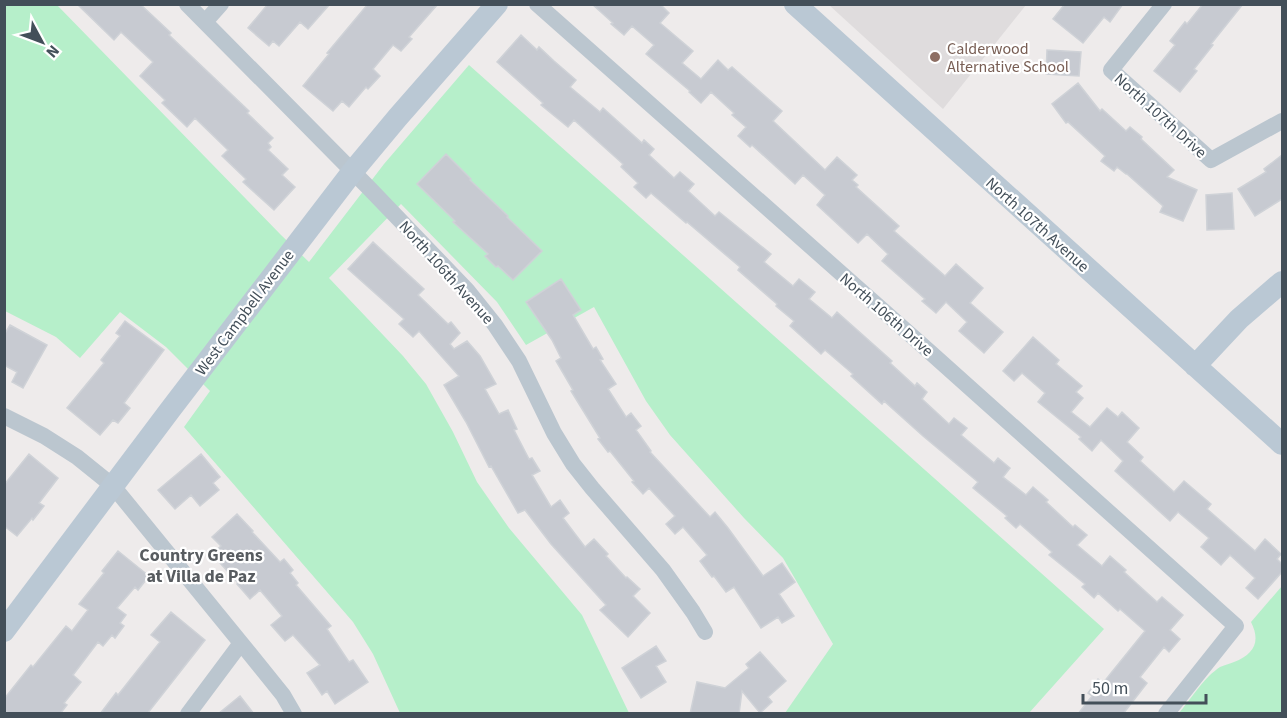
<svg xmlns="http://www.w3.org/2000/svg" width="1287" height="718" viewBox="0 0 1287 718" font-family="'Source Sans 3',sans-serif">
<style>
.education{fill:#dfdcdd}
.green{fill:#b6efca}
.building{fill:#c7cad1;stroke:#cfd2d7;stroke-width:1.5}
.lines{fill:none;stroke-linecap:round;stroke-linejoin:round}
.street{stroke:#bbc6cf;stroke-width:16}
.secondary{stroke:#bac8d4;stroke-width:22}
.education-dot{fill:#8d6e63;stroke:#fff;stroke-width:2}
.labels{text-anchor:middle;stroke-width:4.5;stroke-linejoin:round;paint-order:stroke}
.education-label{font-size:16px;fill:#785e54;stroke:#fff;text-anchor:start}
.street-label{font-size:16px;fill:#434f59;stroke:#fff}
.neighbourhood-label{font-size:18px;font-weight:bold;fill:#585c60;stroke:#fff}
</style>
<rect width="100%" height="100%" fill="#eeebeb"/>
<path class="education" d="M829,5H1026L943,109Z"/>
<path class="green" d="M4,5H57L281,235L309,262L384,164L469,65L1104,629L1029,713H785L833,644L783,558L744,518L670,435L646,401L594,307L526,345L497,302L401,204L329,278L403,356L426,384L453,432L477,482L509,528L582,615L629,713H400L373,654L353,622L184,427L210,391L166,347L120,312L80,358L56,337L5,311Z
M1282,586V713H1179C1189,701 1198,687 1209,676C1212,673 1217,669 1220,667C1224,665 1230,664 1234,662C1254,654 1261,642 1251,622Z"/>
<path class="building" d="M77,4H140L171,33L169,35L249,111L247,113L273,138L268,143L271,147L268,150L288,169L282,175L295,187L274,210L243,182L246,179L222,156L228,150L195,118L187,127L162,103L165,100L140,76L153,62L121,32L114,40Z
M268,4H330L308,29L300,22L279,46L273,41L269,46L248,28Z
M368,4H438L409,37L412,39L401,51L393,45L373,69L380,76L368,89L366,87L349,107L342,101L333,111L303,86L329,54L327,53Z
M592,4H660L669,13L660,23L693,51L682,63L701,79L718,60L728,70L732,67L782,111L773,121L825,170L837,157L857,175L852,180L858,185L856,187L899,226L894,231L945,276L956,264L983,288L970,303L1003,332L984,353L959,331L967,322L946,302L936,313L922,301L925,299L882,261L888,254L867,234L858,243L817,205L825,195L803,175L795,184L752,145L750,147L738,136L746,127L732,115L734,113L711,92L701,103L689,92L690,91L646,54L654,45L632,26L624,35L611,24L613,23Z
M1065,4H1123L1110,22L1104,17L1083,43L1053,19Z
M1203,4H1243L1211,44L1213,45L1194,69L1197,71L1180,92L1154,71L1175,45L1170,41L1185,22L1187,24Z
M521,35L537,50L539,47L554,61L576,80L570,87L600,112L603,108L642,143L644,140L654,149L649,155L674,178L680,172L694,184L688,191L715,216L719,212L771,254L764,262L793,286L799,279L815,292L809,299L832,318L837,312L892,361L890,363L915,386L917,383L927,392L922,399L949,424L954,418L967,428L961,435L994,463L998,458L1010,468L1003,477L1026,495L1033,487L1048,500L1046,502L1073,527L1075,525L1087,535L1077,545L1102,566L1110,556L1126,570L1124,572L1157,602L1162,597L1183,615L1170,630L1180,639L1169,652L1164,647L1140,677L1147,683L1123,714H1078L1092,696L1088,693L1098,679L1103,683L1145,631L1120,609L1118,611L1098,593L1094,598L1082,587L1085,584L1049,555L1052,552L1020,524L1016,528L1005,518L1007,516L973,488L978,482L923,436L884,401L882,404L851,376L853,374L825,350L821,354L810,344L790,326L794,321L776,306L777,304L738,270L740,267L687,222L686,223L651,193L646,198L634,187L638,183L621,167L623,164L574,120L568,127L541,105L543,103L497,62Z
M1047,50L1081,52L1079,76L1046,74Z
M1078,83L1100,111L1102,109L1126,131L1130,127L1142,137L1141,139L1174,170L1167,177L1197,190L1183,221L1160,212L1163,206L1127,174H1126L1117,167L1114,171L1101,161L1105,156L1068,122L1066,123L1052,104Z
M446,154L471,179L470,180L508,216L507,217L542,251L513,280L498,266L496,267L485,256L488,254L453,222L455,221L417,184Z
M1282,155V199L1255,216L1238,189L1266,172L1264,169Z
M1232,193L1234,229L1207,230L1206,195Z
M373,242L424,289L418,295L448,324L451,322L460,333L450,344L454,349L467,341L480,356L496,384L485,389L499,414L508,410L517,429L514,430L529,459L532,458L540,471L532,475L551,507L560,500L569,513L563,518L585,547L594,539L608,554L606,556L626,578L627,577L640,589L633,596L650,613L628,637L600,610L606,605L551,544L525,510L518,513L491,466L489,467L466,422L444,385L459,376L419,331L413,337L399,324L404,319L348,269Z
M561,279L581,310L573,315L593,349L596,347L603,359L600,360L616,384L608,389L626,417L631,413L641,426L636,430L651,451L650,452L710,517L715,512L728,528L763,576L782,563L795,582L779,594L794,616L782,623L778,617L761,628L734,587L726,592L714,576L712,577L700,561L707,555L683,527L675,534L666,524L675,516L649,488L643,494L632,482L634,481L610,451L608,452L598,439L600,438L571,391L573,390L556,361L561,358L552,340L526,302Z
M125,321L164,350L124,403L130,408L118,423L113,420L100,435L67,408L104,363L101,360L120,336L116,333Z
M10,325L47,345L23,388L12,382L17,372L4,365V335Z
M1033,337L1059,360L1056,364L1082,386L1076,392L1083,398L1071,412L1090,427L1107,408L1118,417L1122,412L1139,428L1127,442L1143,457L1140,461L1174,492L1184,481L1211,504L1207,509L1255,551L1265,539L1281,554L1277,559L1282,564V572L1258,599L1246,588L1255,578L1230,555L1221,565L1201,547L1209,538L1178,512L1170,521L1115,471L1123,461L1101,440L1092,451L1079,439L1081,437L1038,402L1045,393L1022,373L1014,381L1003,371Z
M29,454L58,478L39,503L44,506L33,520L32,518L17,536L4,526V485Z
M201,454L220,477L213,483L219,490L200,506L191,495L175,509L158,490Z
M237,514L253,531L252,532L280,562L284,559L293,570L290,573L298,583L296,585L331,626L327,629L349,662L353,660L368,682L335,704L327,691L322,695L307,673L320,665L293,635L285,641L271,625L282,616L260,590L250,599L237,584L238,583L212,554L221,546L212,537Z
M118,551L149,576L138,590L135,587L117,608L126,615L120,623L124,626L115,638L112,635L103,646L98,642L73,675L81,682L64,703L67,705L60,714H4V699L31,665L33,667L66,626L72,631L88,610L79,604L104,573L102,571Z
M171,612L205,640L147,714H100L116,693L118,695L160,642L151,635Z
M656,646L666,661L656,666L666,682L641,698L622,668Z
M760,652L786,681L768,697L772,702L760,713L742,691L739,714H690L697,682L725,688L749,668L746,664Z
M240,696L254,714H218Z"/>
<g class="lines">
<path class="street" d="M187,4L369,188L467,290L495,325L519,361L554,433L573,464L592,488L663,570L693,612L705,632
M537,4L931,353L1236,626L1166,714
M1164,4L1111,70L1211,160L1282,121
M205,22L221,4
M4,416L44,436L77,457L113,486L241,643L283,695L294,714
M188,714L241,643"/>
<path class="secondary" d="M795,4L1282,444
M1195,366L1239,319L1282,282
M4,631L170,410L353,171L398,117L497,4"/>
</g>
<circle class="education-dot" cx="935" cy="57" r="6"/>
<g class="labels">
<g class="education-label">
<text x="947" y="54">Calderwood<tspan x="947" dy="18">Alternative School</tspan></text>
</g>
<g class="street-label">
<text transform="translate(1161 115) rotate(42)" y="6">North 107th Drive</text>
<text transform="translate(1038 224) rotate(42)" y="6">North 107th Avenue</text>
<text transform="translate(447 272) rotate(48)" y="6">North 106th Avenue</text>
<text transform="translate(244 312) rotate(-53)" y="6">West Campbell Avenue</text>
<text transform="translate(887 314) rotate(41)" y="6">North 106th Drive</text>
</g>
<g class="neighbourhood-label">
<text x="201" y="561">Country Greens<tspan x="201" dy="21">at Villa de Paz</tspan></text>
</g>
</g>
<rect width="1287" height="718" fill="none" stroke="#434f59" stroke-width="12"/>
<g transform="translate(42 42) rotate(131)" stroke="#ffffff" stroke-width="4.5" paint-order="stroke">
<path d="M0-4.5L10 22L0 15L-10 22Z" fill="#434f59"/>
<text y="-9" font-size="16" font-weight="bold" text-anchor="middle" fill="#434f59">N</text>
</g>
<path d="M1083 694v9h123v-9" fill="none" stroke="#434f59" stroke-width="3"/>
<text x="1092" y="694" font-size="18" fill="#434f59" stroke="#ffffff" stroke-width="4.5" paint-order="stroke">50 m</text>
</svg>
